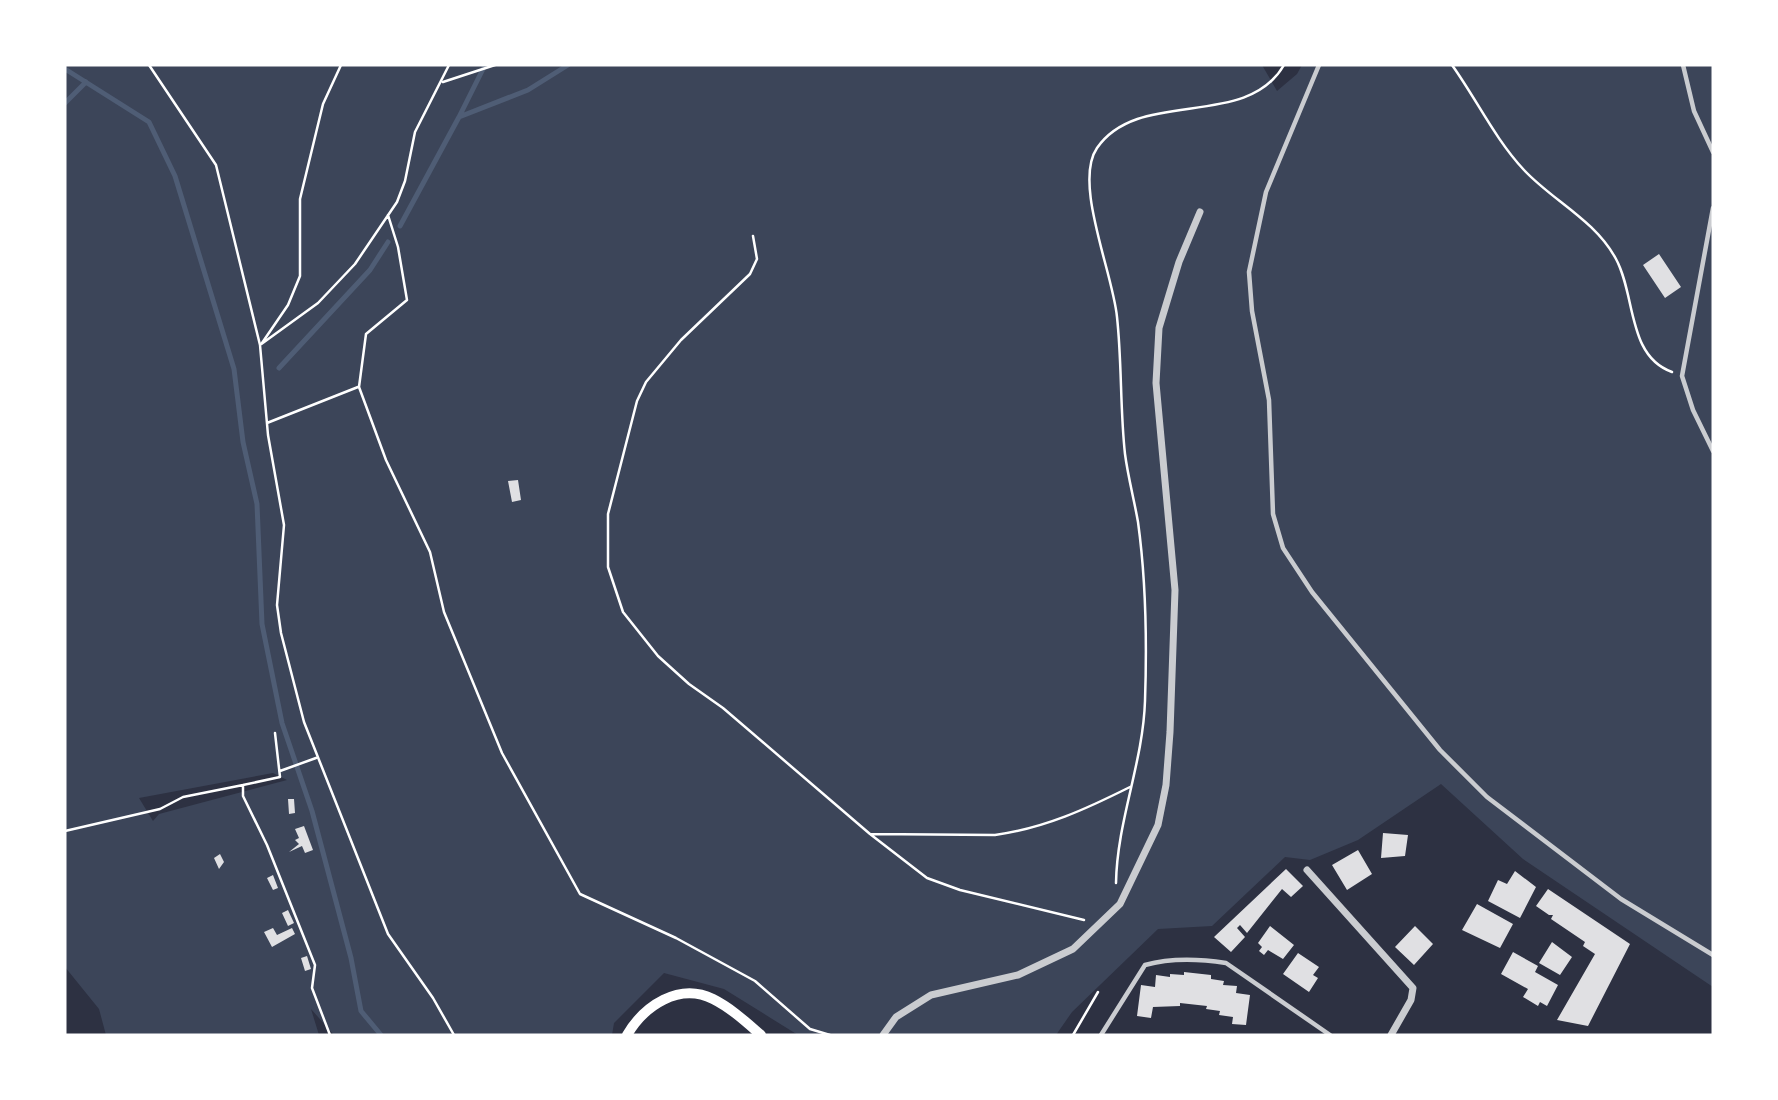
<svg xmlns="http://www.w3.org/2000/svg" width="1778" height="1100" viewBox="0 0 1778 1100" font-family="Signika,sans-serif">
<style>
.green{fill:#3c4559;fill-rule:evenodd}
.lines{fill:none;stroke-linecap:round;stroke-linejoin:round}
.stream{stroke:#4f5d75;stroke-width:5}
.building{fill:#e0e0e3}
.path{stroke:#fff;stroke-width:2.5}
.service{stroke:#caccd0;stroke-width:4.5}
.minor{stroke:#caccd0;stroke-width:7}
.secondary{stroke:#fff;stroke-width:10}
</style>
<rect width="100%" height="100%" fill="#2d3142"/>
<path class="green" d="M65,65H1262L1277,91L1297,74L1302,65H1713V987L1523,859L1441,784L1358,840L1310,860L1285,857L1212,926L1158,929L1072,1012L1056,1035H798L724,989L664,973L614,1023L612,1035H334L311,1009L319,1035H106L99,1009L65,967ZM273,773L287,780L159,814L153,821L139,798Z"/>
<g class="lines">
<path class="stream" d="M65,69L149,122L175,176L234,369L243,442L257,504L262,624L282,723L312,811L351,958L361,1011L381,1035
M65,103L86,82
M459,117L485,65
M400,226L459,117L528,90L568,65
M279,368L370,270L388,242"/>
</g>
<path class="building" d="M1659,254L1681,287L1665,298L1643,265Z
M518,480L521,500L512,502L508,481Z
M288,799H294L295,813L289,814Z
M304,826L313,850L305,853L302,846L289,852L299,844L295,840L299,838L295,829Z
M1383,833L1408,835L1405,856L1381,858Z
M1358,850L1372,874L1347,890L1332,865Z
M220,854L224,862L219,869L214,858Z
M1286,869L1303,886L1291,897L1282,889L1247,933L1240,925L1237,928L1245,937L1231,952L1214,937Z
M1515,871L1536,887L1520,918L1488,901L1498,880L1507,884Z
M273,875L278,888L273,890L267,878Z
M1548,889L1630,944L1588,1026L1557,1020L1595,954L1583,946L1585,942L1551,919L1553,915H1549L1536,906Z
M1477,904L1513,924L1500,948L1462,930Z
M288,910L294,923L288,926L282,913Z
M1270,926L1294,945L1283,959L1268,950L1264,955L1259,951L1262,947L1258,943Z
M1415,926L1433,944L1414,965L1395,947Z
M273,928L277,935L292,928L295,934L272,947L264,932Z
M1552,942L1572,957L1560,975L1539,963Z
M1513,952L1538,966L1535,972L1558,985L1547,1006L1540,1002L1538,1006L1523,997L1528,989L1501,974Z
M1298,953L1319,967L1313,975L1318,978L1309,992L1283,974Z
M307,956L311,969L305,971L301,958Z
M1184,972L1211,975V979L1224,981L1223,985L1237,986L1236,993L1250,995L1246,1025L1232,1024L1233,1017L1219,1015L1220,1011L1206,1009L1207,1006L1180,1003V1006L1153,1007L1151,1018L1137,1016L1141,985L1155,987L1156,975L1170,977V974L1184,975Z"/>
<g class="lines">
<path class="path" d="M149,65L216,165L260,345
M449,65L415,132L405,181L397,202L355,264L318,303L260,345L268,435L284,525L277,605L281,633L304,722L388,934L433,998L454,1035
M1452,65C1477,100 1495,139 1524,170C1553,201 1595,220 1616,259C1636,296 1627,356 1672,372
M443,82L495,65
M388,215L398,247L407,300L366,334L359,387L386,460L430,552L444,612L502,753L580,894L676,938L755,981L810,1029L830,1035
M753,236L757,259L750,274L681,340L646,382L637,401L608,514V567L623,612L658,656L689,684L723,708L870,834L927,878L960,890L1084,920
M262,343L288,305L300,276V199L323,104L341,65
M267,423L358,387
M275,733L280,777L243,785V796L267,845L315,965L312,988L330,1035
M280,771L316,758
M65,831L160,809L183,797L243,785
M870,834L995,835C1045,828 1086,809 1130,787
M1116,883C1117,821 1143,763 1145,701C1147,642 1146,580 1138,522C1134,499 1128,477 1125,454C1120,409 1122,363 1117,317C1113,273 1073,183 1097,148C1139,87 1246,131 1284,65
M1073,1035L1098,992"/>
<path class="service" d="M1319,65L1266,192L1249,272L1252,311L1269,400L1273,514L1283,548L1312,592L1440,750L1487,797L1621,899L1713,955
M1683,65L1694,111L1713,152
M1713,208L1682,376L1693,410L1713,451
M1101,1035L1145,965C1170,958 1200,959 1226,963L1330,1035"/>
<path class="minor" d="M1307,870L1413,988L1411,1000L1391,1035
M883,1035L896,1017L931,995L1018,975L1073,949L1120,904L1158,825L1166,785L1170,732L1175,590L1156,383L1159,328L1179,262L1200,212"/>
<path class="secondary" d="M627,1035C644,1006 679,982 713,999C731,1008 746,1022 761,1035"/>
</g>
<rect width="1778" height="1100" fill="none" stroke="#ffffff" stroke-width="133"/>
</svg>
